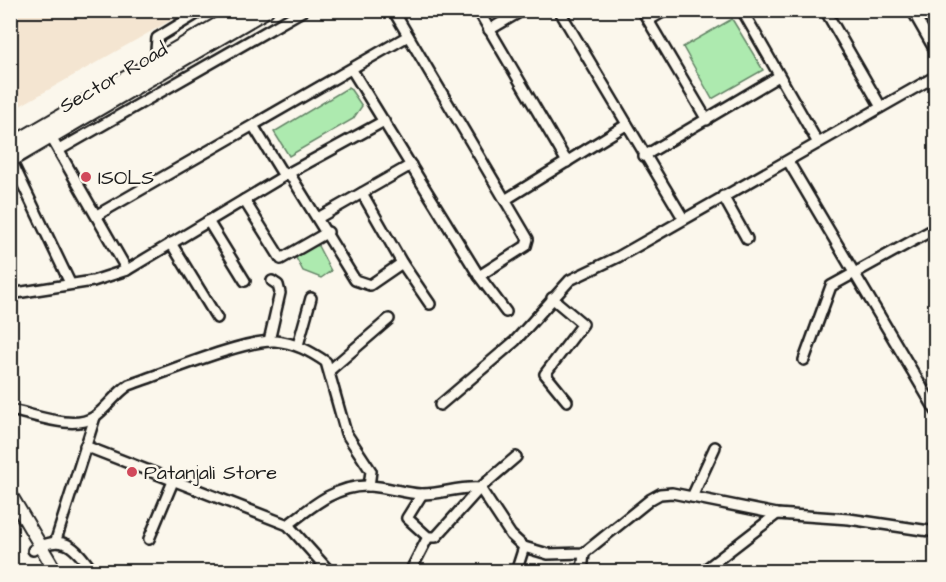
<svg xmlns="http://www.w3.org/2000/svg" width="946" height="582" viewBox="0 0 946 582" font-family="'Architects Daughter',sans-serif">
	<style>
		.built { fill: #f4e5d1 }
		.green { fill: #adeaaf; stroke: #648366; stroke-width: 1.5 }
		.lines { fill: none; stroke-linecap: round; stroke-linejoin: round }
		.minor-casing { stroke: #1c1c1c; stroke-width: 14 }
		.tertiary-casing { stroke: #1c1c1c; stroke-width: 16 }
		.secondary-casing { stroke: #1c1c1c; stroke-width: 18 }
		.minor { stroke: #fbf7ec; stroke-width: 9 }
		.tertiary { stroke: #fbf7ec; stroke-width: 12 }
		.secondary { stroke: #fbf7ec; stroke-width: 14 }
		.poi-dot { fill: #d1495b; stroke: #fbf7ec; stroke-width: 2 }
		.labels { text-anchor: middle; stroke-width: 5; stroke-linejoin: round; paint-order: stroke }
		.street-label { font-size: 20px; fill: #1c1c1c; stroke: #fbf7ec }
		.poi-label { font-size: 20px; fill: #1c1c1c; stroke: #fbf7ec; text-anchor: start }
	</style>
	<rect width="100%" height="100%" fill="#fbf7ec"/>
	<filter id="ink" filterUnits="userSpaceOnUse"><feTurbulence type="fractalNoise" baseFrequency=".0167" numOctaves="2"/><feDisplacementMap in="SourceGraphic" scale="12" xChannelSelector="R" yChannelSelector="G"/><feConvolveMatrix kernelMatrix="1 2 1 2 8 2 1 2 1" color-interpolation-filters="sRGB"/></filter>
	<g filter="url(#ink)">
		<polygon class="built" points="11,10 187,10 187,11 11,111"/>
		<g class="green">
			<polygon points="732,19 763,70 712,99 683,47"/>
			<polygon points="349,87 362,106 353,119 289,156 274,132"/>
			<polygon points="317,244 331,271 321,278 303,271 294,254"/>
		</g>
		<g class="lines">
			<defs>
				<g id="minor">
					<polyline points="393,10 528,239 526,246 479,276"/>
					<polyline points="478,10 567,162"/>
					<polyline points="559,10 683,218"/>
					<polyline points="642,10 707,120"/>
					<polyline points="742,10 818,143"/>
					<polyline points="825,10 881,107"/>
					<polyline points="912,10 936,52"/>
					<polyline points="649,20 666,10"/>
					<polyline points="489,30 523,10"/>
					<polyline points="155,62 157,38 203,10"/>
					<polyline points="352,70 479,276 506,312"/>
					<polyline points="254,127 284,176"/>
					<polyline points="48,132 127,270"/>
					<polyline points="59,150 304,10"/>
					<polyline points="644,156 779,76"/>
					<polyline points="11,160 70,283"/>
					<polyline points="788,161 936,411"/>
					<polyline points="289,173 355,280 370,285 402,263"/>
					<polyline points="362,193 402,263 430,304"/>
					<polyline points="723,196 747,239"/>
					<polyline points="244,200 281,259 328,232"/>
					<polyline points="505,200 626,125"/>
					<polyline points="97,215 408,36"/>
					<polyline points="318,218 411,165"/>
					<polyline points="208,221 245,281"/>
					<polyline points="171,243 217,318"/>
					<polyline points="10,294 93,281 127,270 289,173 384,121"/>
					<polyline points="552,298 583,324 545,374 567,401"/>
					<polyline points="269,341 280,293 278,285 272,281"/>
					<polyline points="298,345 311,298"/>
					<polyline points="804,360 831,286 936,228"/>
					<polyline points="330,370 389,319"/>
					<polyline points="440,405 515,341 570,280 618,257 936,76"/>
					<path d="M 10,410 C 33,414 73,431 94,417 C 107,408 115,394 129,385 C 162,374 245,339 275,341 C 295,343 310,351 326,362 L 346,433 L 371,471 L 369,486"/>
					<polyline points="85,446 288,525 330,572"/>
					<polyline points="422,494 407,518 428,537 436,537 480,488 516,457"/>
					<polyline points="692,497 715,447"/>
					<path d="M 288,525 C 312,506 338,484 370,486 C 387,487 404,493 420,494 C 440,495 459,486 480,488 L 511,535 L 524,547 L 548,554 L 584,553 L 651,499 L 660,494 L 672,493 L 777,514 L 849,519 L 936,532"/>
					<polyline points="149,539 174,479"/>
					<polyline points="56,540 95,417"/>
					<path d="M 33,550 C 63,533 74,545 93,572"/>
					<polyline points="410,572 428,537"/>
					<polyline points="516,572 524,547"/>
					<polyline points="582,572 584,553"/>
					<polyline points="702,572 777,514"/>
				</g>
				<polyline id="tertiary" points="10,494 56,572"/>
				<g id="secondary">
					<polyline points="10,146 244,10"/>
					<polyline points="10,160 266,10"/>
				</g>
			</defs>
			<use href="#minor" class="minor-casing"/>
			<use href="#tertiary" class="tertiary-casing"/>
			<use href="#secondary" class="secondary-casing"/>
			<use href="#minor" class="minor"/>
			<use href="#tertiary" class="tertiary"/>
			<use href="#secondary" class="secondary"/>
		</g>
	</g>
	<g class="poi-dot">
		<circle cx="86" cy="177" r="6"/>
		<circle cx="132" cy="472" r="6"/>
	</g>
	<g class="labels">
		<g class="street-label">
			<text transform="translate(113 77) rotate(-30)" y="7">Sector Road</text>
		</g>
		<g class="poi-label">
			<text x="98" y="184">ISOLS</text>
			<text x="144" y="479">Patanjali Store</text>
		</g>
	</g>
	<rect width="946" height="582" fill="none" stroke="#fbf7ec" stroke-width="36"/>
	<rect x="18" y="18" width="910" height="546" fill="none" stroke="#1c1c1c" stroke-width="2" filter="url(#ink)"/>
</svg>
